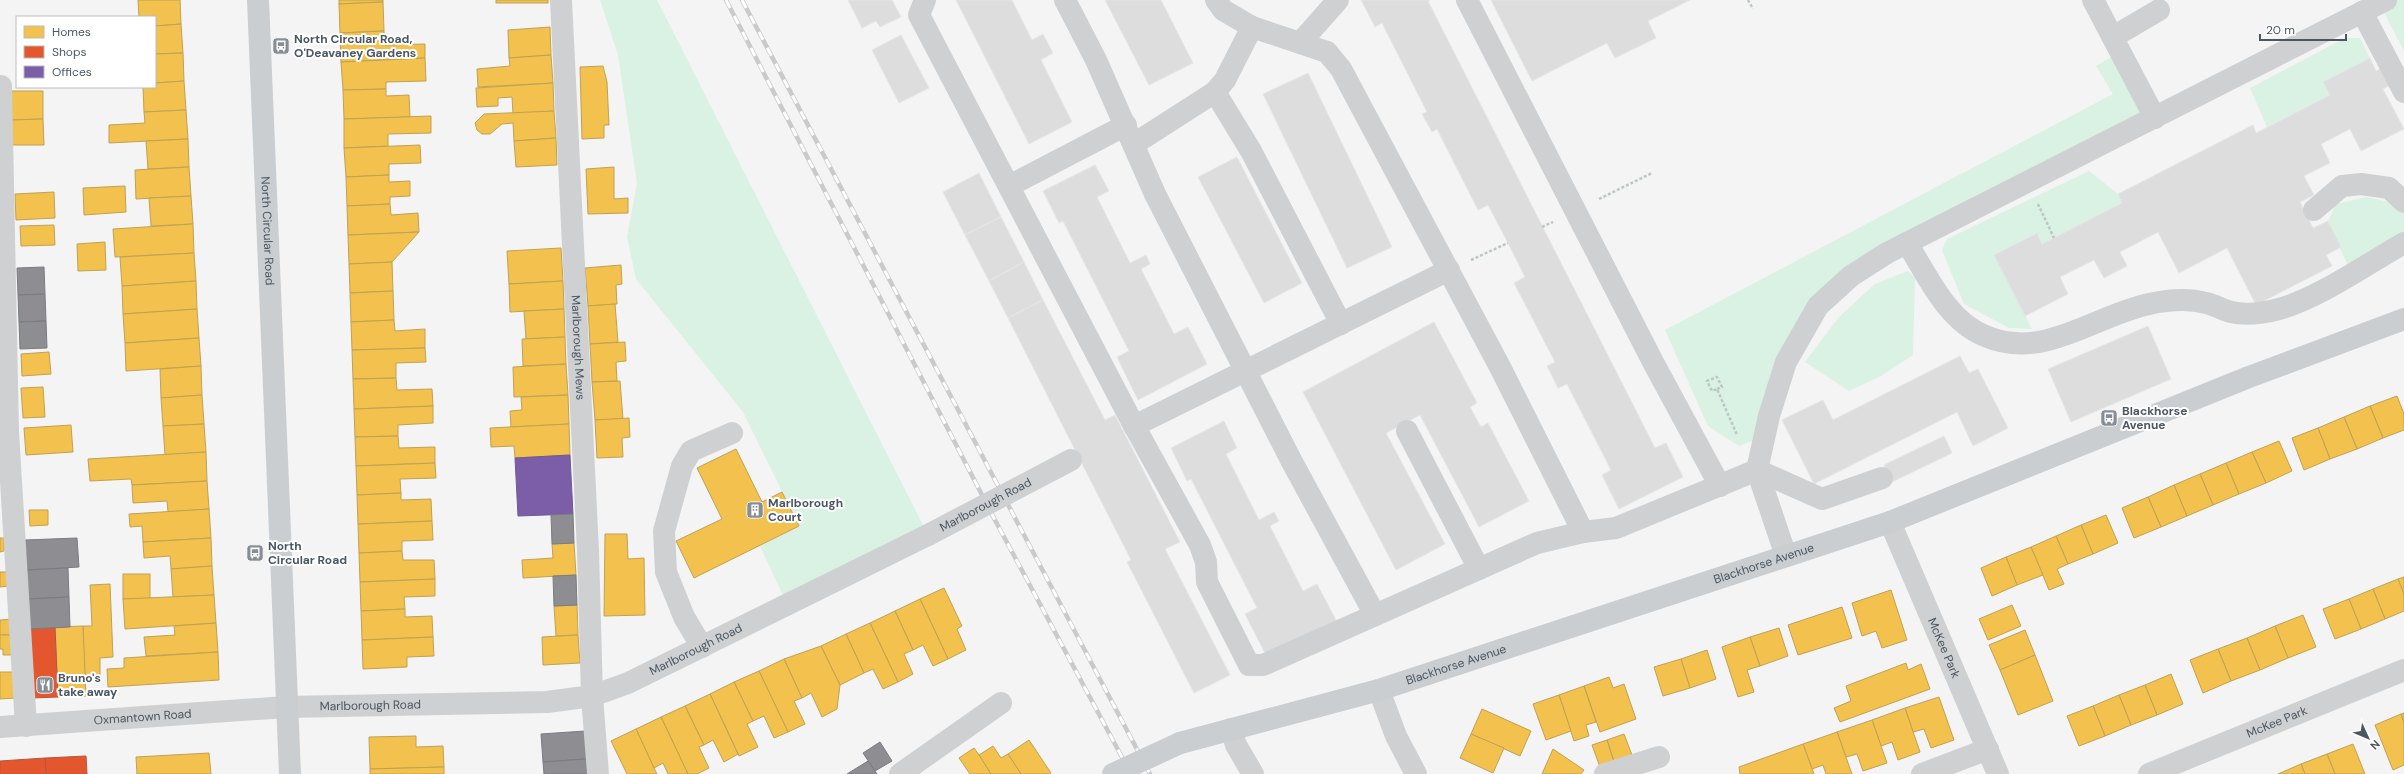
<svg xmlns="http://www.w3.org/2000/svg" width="2404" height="774" viewBox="0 0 2404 774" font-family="'DM Sans',sans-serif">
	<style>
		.green { fill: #d9f2e3 }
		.homes { fill: #f2c14e; stroke: #c0a154 }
		.shops { fill: #e4572e; stroke: #b6573d }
		.offices { fill: #7b5ea7; stroke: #6c5c92 }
		.industry { fill: #8d8d92; stroke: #797c83 }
		.building { fill: #ddddde; stroke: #e5e6e7 }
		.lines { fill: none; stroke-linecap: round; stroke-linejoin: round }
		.path { stroke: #bcc7c4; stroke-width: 2.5; stroke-dasharray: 3 2; stroke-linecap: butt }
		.minor { stroke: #ced0d2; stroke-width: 22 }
		.major { stroke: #caced1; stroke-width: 22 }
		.rail-casing { stroke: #c9cacc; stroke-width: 4.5 }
		.rail { stroke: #fff; stroke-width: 3; stroke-dasharray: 9; stroke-linecap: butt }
		.minor-bridge { stroke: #ced0d2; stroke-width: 22 }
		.major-bridge { stroke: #caced1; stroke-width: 22 }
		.labels { text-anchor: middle; stroke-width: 4; stroke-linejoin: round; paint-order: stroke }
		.poi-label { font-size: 12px; font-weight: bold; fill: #4a5661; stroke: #fff; text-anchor: start }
		.street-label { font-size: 12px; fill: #4a5661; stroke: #fff }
	</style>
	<rect width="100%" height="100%" fill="#f4f4f4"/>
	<g class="green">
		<polygon points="600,0 657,0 928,535 787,604 760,546 799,526 743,412 636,279 627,237 637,183 618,55"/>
		<polygon points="2386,0 2404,0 2404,51 2379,3"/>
		<polygon points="2345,38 2360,38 2370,58 2323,82 2330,95 2267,127 2250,88"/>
		<polygon points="2116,54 2146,113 1845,273 1757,439 1739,446 1708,426 1665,330 2113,94 2096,66"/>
		<polygon points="2089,171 2118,194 2122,203 2042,244 2036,233 1994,255 2032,329 2009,328 1964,304 1942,250 1947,239"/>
		<polygon points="2366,197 2394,203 2404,212 2404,234 2349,268 2328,221 2336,204"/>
		<polygon points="1908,271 1915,278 1913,355 1881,376 1849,391 1805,362 1839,317 1875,284"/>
	</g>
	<g class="homes">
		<polygon points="138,0 180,0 181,24 155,26 155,17 139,17"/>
		<polygon points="339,0 383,0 383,2 339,4"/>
		<rect x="496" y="0" width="52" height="3"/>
		<polygon points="383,2 384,31 340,33 339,4"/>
		<polygon points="181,24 183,53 155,54 155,26"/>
		<polygon points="550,27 551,55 509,58 508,30"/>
		<polygon points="384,31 385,45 425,44 425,58 341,62 340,33"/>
		<polygon points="183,53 184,81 155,83 155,54"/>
		<polygon points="551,55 553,83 478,87 477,69 510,66 509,58"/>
		<polygon points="425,58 426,81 386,82 386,89 343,90 341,62"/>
		<polygon points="603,66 607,82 609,125 604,125 604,138 582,139 580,67"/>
		<polygon points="184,81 186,110 144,112 143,87 155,87 155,83"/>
		<polygon points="553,83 554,111 513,114 512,97 498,98 498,106 477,107 476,88"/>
		<polygon points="386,89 386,96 409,95 410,117 344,119 343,90"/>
		<polygon points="11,91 43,91 43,119 11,120"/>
		<polygon points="186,110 188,139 109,143 109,125 145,123 144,112"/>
		<polygon points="554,111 556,138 514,141 513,123 502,124 490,134 482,134 477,130 475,123 484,114"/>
		<polygon points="431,116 431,133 388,134 388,146 344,148 344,119"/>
		<polygon points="43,119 44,145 12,145 11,120"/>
		<polygon points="556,138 557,165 516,167 514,141"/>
		<polygon points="188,139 189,167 148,169 146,141"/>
		<polygon points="420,145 421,163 389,164 389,175 346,177 344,148"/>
		<polygon points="189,167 191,196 136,199 135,170"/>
		<polygon points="614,167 614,199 628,198 628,213 588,214 586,169"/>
		<polygon points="389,175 389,182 410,181 410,196 390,197 390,204 347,206 346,177"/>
		<polygon points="125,186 126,212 84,215 83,188"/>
		<polygon points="54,192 55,218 16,220 15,194"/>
		<polygon points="191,196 193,224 151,226 149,198"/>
		<polygon points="390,204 391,215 418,213 419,232 348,235 347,206"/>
		<polygon points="193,224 194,253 115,257 113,229"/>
		<polygon points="54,225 55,245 21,246 20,226"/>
		<polygon points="419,232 392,262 349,264 348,235"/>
		<polygon points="105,242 106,270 78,271 77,244"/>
		<polygon points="561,248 563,281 509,284 507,251"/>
		<polygon points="194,253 196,281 122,286 120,257"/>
		<polygon points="392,262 393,291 350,293 349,264"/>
		<polygon points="621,265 622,284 616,285 617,304 588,306 585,268"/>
		<polygon points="196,281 197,309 123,314 122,286"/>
		<polygon points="563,281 564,309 510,312 509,284"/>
		<polygon points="393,291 394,320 351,322 350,293"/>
		<polygon points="615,304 618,342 590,344 588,306"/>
		<polygon points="197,309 199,338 125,343 123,314"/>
		<polygon points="564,309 565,337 526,339 524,311"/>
		<polygon points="394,320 395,331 425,329 425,348 352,350 351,322"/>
		<polygon points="565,337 566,364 523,366 522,339"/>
		<polygon points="199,338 201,366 126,371 125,343"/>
		<polygon points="625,342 626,361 616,362 617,381 592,382 590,344"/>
		<polygon points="425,348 426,362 396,363 396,378 353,379 352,350"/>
		<polygon points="49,352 51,374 22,376 21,354"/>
		<polygon points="566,364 568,395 514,397 513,367"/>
		<polygon points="201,366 202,395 161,398 160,369"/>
		<polygon points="396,378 397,390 432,389 433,406 354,409 353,379"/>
		<polygon points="620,381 623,419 595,420 592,382"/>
		<polygon points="43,387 45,417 23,418 21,388"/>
		<polygon points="202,395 204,424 163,426 161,398"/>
		<polygon points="568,395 569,424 511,427 510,411 522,410 521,397"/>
		<polygon points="2397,396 2404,414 2404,430 2383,438 2370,406"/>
		<polygon points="433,406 433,423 398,425 398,436 355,437 354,409"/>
		<polygon points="2370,406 2383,438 2357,449 2344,417"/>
		<polygon points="2344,417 2357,449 2330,459 2318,428"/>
		<polygon points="629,418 630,437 622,438 623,457 597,458 595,420"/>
		<polygon points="204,424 206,452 165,455 163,426"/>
		<polygon points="569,424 570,455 515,458 514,446 491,447 490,428"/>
		<polygon points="71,425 73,452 26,455 24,428"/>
		<polygon points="2318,428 2330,459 2304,470 2292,438"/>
		<polygon points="398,436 399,448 435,447 435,463 356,466 355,437"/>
		<polygon points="2279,441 2292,471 2266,483 2252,452"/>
		<polygon points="736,449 762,502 782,492 799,526 694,578 676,541 722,519 697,468"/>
		<polygon points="206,452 207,481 132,485 131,479 90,481 88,459"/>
		<polygon points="2252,452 2266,483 2239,494 2226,463"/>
		<polygon points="435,463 436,478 400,479 401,493 357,495 356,466"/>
		<polygon points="2226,463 2239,494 2213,505 2200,474"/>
		<polygon points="2200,474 2213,505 2187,516 2174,485"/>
		<polygon points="207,481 209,509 168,512 167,501 133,503 132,485"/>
		<polygon points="2174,485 2187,516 2161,527 2148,497"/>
		<polygon points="401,493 401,500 431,499 432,521 358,524 357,495"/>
		<polygon points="2148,497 2161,527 2134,538 2122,508"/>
		<polygon points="209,509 211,538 143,542 142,526 130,527 129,514"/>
		<polygon points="29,510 48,510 48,525 30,526"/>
		<polygon points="2106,515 2118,543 2093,554 2081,525"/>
		<polygon points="432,521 433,540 402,541 402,551 359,553 358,524"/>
		<polygon points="2081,525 2093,554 2068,564 2056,536"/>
		<polygon points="605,534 627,534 628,559 644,558 645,615 604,616"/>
		<polygon points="2056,536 2068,564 2057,569 2064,584 2049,590 2031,547"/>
		<polygon points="0,538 4,538 4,551 0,552"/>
		<polygon points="211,538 212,566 171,569 170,556 144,558 143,542"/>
		<polygon points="574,543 576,575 523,578 522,560 553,558 552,544"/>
		<polygon points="2031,547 2043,575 2017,585 2006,557"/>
		<polygon points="402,551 403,560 434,560 435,579 360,582 359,553"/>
		<polygon points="2006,557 2017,585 1992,596 1981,568"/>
		<polygon points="212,566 214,595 173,597 171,569"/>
		<polygon points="0,572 9,572 9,586 0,587"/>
		<rect x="123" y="574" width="27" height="25"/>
		<polygon points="2404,577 2404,594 2398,579"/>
		<polygon points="435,579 435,596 404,597 405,609 361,611 360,582"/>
		<polygon points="2398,579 2404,594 2404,611 2385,619 2373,589"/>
		<polygon points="110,584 113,657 100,658 100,675 84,675 83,626 92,626 90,585"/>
		<polygon points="944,588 962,626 957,629 966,650 948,659 920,599"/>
		<polygon points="2373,589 2385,619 2361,629 2349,599"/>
		<polygon points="1891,590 1907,640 1882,648 1876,631 1862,636 1852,603"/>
		<polygon points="214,595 216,623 125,629 123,599"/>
		<polygon points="920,599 948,659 933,666 923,645 913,650 895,611"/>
		<polygon points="2349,599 2361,629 2335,639 2323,609"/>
		<polygon points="577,605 578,635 556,636 554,606"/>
		<polygon points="2012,605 2021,626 1988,640 1979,619"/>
		<polygon points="1842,607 1852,638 1798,655 1788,625"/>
		<polygon points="405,609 405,617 432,616 433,637 362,640 361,611"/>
		<polygon points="895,611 913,650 904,654 913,674 898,682 870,623"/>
		<polygon points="2303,615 2316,647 2288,658 2275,626"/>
		<polygon points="12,619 12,635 0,635 0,620"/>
		<polygon points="216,623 218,652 146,656 144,637 175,635 174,626"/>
		<polygon points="870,623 898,682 883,689 873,669 864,673 846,634"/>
		<polygon points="83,626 86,696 58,697 55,627"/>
		<polygon points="2275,626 2288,658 2260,670 2247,638"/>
		<polygon points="1779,628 1788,656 1760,666 1750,637"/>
		<polygon points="2025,630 2035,655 2000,670 1989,645"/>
		<polygon points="846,634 864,673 840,685 821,646"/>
		<polygon points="0,635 12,635 13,655 3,655 3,649 0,649"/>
		<polygon points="578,635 580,663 543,665 542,637"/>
		<polygon points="433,637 434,656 407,657 407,667 363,669 362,640"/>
		<polygon points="1750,637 1760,666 1747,670 1754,692 1738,697 1722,647"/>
		<polygon points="2247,638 2260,670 2231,681 2218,649"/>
		<polygon points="821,646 840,685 837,709 822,717 811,693 802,698 784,659"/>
		<polygon points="2218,649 2231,681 2203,693 2190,660"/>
		<polygon points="1707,650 1716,679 1690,688 1681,659"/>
		<polygon points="218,652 219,680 108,687 107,669 124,668 124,658"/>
		<polygon points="2035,655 2053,701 2018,715 2000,670"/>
		<polygon points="784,659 802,698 794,701 805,724 788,732 759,671"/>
		<polygon points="1681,659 1690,688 1663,696 1654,667"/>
		<polygon points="1906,663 1908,670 1921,664 1930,689 1840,722 1834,708 1851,701 1846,686"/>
		<polygon points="759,671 788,732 774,738 764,716 753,721 734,682"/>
		<polygon points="0,672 14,672 15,698 0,699"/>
		<polygon points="2171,674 2183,704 2157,715 2145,685"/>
		<polygon points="1609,677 1613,688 1624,684 1636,719 1600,732 1584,686"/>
		<polygon points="734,682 753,721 747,724 758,747 739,756 710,694"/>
		<polygon points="2145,685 2157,715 2131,725 2119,695"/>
		<polygon points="1584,686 1596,722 1586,725 1589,736 1574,741 1559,695"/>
		<polygon points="710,694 738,754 724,762 713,740 704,745 685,706"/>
		<polygon points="1559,695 1571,731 1546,740 1533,704"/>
		<polygon points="2119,695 2131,725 2105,736 2093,706"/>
		<polygon points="1939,697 1954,740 1931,748 1924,729 1913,732 1905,708"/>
		<polygon points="685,706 704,745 699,747 709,768 697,774 688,774 661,717"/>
		<polygon points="2093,706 2105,736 2079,746 2067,716"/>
		<polygon points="1905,708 1920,752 1898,760 1892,742 1881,746 1872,720"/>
		<polygon points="1482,709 1531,731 1520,756 1471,734"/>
		<polygon points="2404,713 2404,723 2401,714"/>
		<polygon points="2401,714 2404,723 2404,765 2393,770 2375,725"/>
		<polygon points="661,717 688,774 668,774 663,763 654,768 636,729"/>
		<polygon points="1872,720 1887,763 1863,771 1857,754 1846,757 1837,732"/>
		<polygon points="636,729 654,768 657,774 627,774 611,741"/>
		<polygon points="1837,732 1852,774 1826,774 1823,765 1812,769 1803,744"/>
		<polygon points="1471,734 1504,748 1493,773 1460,758"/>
		<polygon points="1624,734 1632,755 1614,762 1607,740"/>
		<polygon points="416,736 416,747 443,746 444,767 370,769 369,737"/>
		<polygon points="1029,740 1051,773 1049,774 1021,774 1008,754"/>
		<polygon points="1607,740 1614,762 1600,767 1592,745"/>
		<polygon points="1803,744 1814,774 1740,774 1739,767"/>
		<polygon points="2353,744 2365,774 2335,774 2327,754"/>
		<polygon points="993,746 1001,758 1008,754 1021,774 991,774 979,755"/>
		<polygon points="974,748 979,755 991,774 970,774 959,758"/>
		<polygon points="1553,749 1584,770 1581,774 1542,774"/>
		<polygon points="209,753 211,774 137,774 136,757"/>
		<polygon points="2327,754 2335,774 2305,774 2301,764"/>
		<polygon points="2301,764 2305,774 2278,774"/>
		<polygon points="444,767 444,774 370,774 370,769"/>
	</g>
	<g class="shops">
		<polygon points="55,627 58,697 32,698 29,629"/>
		<polygon points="86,756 87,774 46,774 45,758"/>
		<polygon points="45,758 46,774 0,774 0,761"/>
	</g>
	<polygon class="offices" points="570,455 573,514 518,516 515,458"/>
	<g class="industry">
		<polygon points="44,267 45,294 18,295 17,268"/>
		<polygon points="45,294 46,321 19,322 18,295"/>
		<polygon points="46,321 47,348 20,349 19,322"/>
		<polygon points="573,514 574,543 552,544 551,515"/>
		<polygon points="77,538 79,567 27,570 25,540"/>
		<polygon points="68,568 69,597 28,599 27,570"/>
		<polygon points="576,575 577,605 554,606 553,576"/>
		<polygon points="69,597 70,627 29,629 28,599"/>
		<polygon points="585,731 586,759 543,762 541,734"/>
		<polygon points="880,742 892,761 875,771 863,753"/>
		<polygon points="586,759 587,774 544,774 543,762"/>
		<polygon points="868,761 877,774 847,774"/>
	</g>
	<g class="building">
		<polygon points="848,0 892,0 901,17 880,27 876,21 862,28"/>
		<polygon points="956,0 1012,0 1032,40 1043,34 1053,53 1041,60 1072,122 1029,144"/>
		<polygon points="1105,0 1161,0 1193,63 1149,85"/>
		<polygon points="1361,0 1430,0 1428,1 1655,448 1666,443 1683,477 1619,509 1602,475 1611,470 1567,384 1558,388 1547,366 1555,362 1514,283 1525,277 1508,243 1488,205 1478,210 1437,129 1432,132 1422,114 1427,112 1382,23 1375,27"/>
		<polygon points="1491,0 1690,0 1648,21 1656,38 1615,58 1607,43 1532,81"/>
		<polygon points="901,35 929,88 899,103 872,50"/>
		<polygon points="2370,58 2376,71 2385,66 2394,83 2383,89 2404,129 2361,151 2350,129 2321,144 2330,163 2304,176 2314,195 2300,202 2313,228 2328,221 2341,247 2326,255 2332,266 2256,305 2227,248 2179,273 2158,232 2120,252 2127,266 2104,278 2094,260 2060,277 2068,294 2025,316 1994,255 2037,233 2042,244 2122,203 2118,194 2253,125 2256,133 2330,95 2323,82"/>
		<polygon points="1308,73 1392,247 1347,268 1263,94"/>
		<polygon points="1237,157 1302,283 1264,303 1198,177"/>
		<polygon points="1095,165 1109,191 1097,197 1130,263 1146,255 1150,264 1141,269 1174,334 1188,327 1207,364 1138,400 1117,357 1129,351 1063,221 1059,223 1043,191"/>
		<polygon points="979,173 1001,217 965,235 943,192"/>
		<polygon points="1001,217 1024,262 989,281 965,235"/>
		<polygon points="1024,262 1043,300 1008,318 989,281"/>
		<polygon points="1043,300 1105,420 1115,415 1180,542 1165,549 1230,675 1194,693 1127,562 1131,560 1008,318"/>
		<polygon points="1434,322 1477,403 1470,407 1481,427 1488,423 1529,501 1479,527 1420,415 1386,433 1445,544 1396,570 1303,392"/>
		<polygon points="2148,326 2171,379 2071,422 2048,369"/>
		<polygon points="1960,356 1969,373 1978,369 2008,428 1973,446 1957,412 1814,484 1782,420 1823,400 1833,420"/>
		<polygon points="1224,421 1237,448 1226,454 1259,520 1274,512 1279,521 1270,526 1303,591 1317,584 1337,622 1267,657 1245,614 1257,608 1191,479 1187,481 1171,448"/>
		<polygon points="1944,436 1952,453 1892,482 1884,465"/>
	</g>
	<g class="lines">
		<g class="path">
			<polyline points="1748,0 1753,9"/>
			<polyline points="1599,199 1652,173"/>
			<polyline points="2038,204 2054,238"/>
			<polyline points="1542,227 1553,222"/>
			<polyline points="1471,260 1508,243"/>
			<polyline points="1717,389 1722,387 1717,377 1707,381 1712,391 1717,389 1737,435"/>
		</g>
		<g class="minor">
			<path id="s1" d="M 561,0 L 588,551 L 592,696 L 598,774"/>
			<polyline points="925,0 919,15 1131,420 1200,545 1206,562 1207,582 1249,665 1263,665 1537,543 1583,532 1616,528 1757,470 1822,499 1882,478"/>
			<polyline points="1065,0 1096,60 1155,194 1291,460 1375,615"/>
			<polyline points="1216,0 1223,10 1252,27 1327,52 1341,69 1500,367 1583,532"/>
			<polyline points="1467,0 1653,362 1720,486"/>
			<polyline points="2093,0 2155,118"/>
			<polyline points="2362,12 2404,92"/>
			<polyline points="2113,37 2159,10"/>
			<polyline points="1300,43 1338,0"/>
			<polyline points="1,86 8,432 26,726"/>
			<polyline points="1215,92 1251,151 1341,324"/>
			<polyline points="1134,144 1215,92 1225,80 1252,27"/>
			<polyline points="1009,186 1126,125"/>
			<polyline points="2314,210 2342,186 2361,184 2389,188 2404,202"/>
			<path d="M 1907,243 C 1927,275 1947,321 1985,336 C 2044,361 2093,316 2149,304 C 2167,300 2188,298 2206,303 C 2215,305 2223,310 2231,312 C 2247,316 2264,313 2279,309 C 2319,298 2367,264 2404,243"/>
			<polyline points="1134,426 1449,270"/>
			<polyline points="1407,431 1479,569"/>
			<path id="s2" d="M 1890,522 L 1998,774"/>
			<polyline points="1786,556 1757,470 1769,416 1786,362 1818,306 1851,276 1887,253 2386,0"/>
			<polyline points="702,647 684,617 666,572 664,531 682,466 691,451 732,433"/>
			<polyline points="1379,690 1396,736 1416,774"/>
			<path id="s3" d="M 0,727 L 286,707 L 547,702 L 592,696 L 628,683 L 928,535"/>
			<polyline points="1231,729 1236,745 1253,774"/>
			<polyline points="900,774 1001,703"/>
			<polyline points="1605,774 1659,757"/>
			<polyline points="1922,774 1988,749"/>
			<path id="s4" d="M 2149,774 L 2404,670"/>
		</g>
		<g class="major">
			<path id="s5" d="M 258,0 L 290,774"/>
			<path id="s6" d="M 1180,743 L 1379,690 L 1890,522 L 2249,377 L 2404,319"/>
		</g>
		<defs>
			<g id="rail">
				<polyline points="726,0 996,522 1131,774"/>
				<polyline points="742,0 1150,774"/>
			</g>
		</defs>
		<use href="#rail" class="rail-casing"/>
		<use href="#rail" class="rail"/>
		<path class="minor-bridge" id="s7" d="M 928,535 L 1071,460"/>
		<polyline class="major-bridge" points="1113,774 1180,743"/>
	</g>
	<defs>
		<symbol id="bus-square" viewBox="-11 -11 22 22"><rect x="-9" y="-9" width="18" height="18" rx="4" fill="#868d94" stroke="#fff"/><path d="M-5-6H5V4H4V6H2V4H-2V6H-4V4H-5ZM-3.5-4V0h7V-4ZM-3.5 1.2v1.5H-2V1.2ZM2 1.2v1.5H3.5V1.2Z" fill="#fff"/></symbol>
		<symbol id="building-square" viewBox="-11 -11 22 22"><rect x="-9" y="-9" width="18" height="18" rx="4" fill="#868d94" stroke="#fff"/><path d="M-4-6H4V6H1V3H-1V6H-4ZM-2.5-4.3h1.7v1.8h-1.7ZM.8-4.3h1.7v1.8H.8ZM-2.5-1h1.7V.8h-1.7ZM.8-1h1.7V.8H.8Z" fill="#fff"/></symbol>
		<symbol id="restaurant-square" viewBox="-11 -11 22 22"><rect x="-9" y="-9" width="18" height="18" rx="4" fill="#868d94" stroke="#fff"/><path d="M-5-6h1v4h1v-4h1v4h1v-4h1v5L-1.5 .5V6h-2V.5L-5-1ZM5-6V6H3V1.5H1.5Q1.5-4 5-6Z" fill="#fff"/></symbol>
	</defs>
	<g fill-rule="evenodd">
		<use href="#bus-square" x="271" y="36" width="20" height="20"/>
		<use href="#bus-square" x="2099" y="408" width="20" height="20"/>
		<use href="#building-square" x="745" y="500" width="20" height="20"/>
		<use href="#bus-square" x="245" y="543" width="20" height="20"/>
		<use href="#restaurant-square" x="35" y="675" width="20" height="20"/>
	</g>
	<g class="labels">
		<g class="poi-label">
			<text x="294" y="43">North Circular Road,<tspan x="294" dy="14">O'Deavaney Gardens</tspan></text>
			<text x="2122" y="415">Blackhorse<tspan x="2122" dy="14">Avenue</tspan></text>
			<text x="768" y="507">Marlborough<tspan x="768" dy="14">Court</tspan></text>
			<text x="268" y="550">North<tspan x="268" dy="14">Circular Road</tspan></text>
			<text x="58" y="682">Bruno's<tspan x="58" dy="14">take away</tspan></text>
		</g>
		<g class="street-label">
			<text dy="4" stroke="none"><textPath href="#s5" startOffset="231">North Circular Road</textPath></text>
			<text dy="4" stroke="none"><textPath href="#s1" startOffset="348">Marlborough Mews</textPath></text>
			<text dy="4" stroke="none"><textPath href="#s7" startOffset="65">Marlborough Road</textPath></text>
			<text dy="4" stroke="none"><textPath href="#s6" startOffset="611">Blackhorse Avenue</textPath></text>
			<text dy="4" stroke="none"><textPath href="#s2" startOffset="137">McKee Park</textPath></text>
			<text dy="4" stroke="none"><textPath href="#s3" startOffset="707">Marlborough Road</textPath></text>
			<text dy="4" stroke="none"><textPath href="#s6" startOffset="287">Blackhorse Avenue</textPath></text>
			<text dy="4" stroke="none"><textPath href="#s3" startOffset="371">Marlborough Road</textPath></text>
			<text dy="4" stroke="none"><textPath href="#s3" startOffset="143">Oxmantown Road</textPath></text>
			<text dy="4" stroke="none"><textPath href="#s4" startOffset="138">McKee Park</textPath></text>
		</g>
	</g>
	<rect x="16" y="16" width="140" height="72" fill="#ffffff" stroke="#b7bbc0"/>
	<rect x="24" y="26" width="20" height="12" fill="#f2c14e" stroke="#b7bbc0"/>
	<text x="52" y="36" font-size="12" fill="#4a5661">Homes</text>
	<rect x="24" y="46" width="20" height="12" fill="#e4572e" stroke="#b7bbc0"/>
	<text x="52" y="56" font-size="12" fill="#4a5661">Shops</text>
	<rect x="24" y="66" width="20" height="12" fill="#7b5ea7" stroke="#b7bbc0"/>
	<text x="52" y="76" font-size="12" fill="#4a5661">Offices</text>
	<g transform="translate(2368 738) rotate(134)" stroke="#ffffff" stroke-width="3" paint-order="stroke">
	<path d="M0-3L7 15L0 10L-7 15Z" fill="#4a5661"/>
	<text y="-6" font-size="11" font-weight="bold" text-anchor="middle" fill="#4a5661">N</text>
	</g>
	<path d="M2260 34v6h86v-6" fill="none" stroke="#4a5661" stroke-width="2"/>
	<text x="2266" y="34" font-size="12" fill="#4a5661" stroke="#ffffff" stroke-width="3" paint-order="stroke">20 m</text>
</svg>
